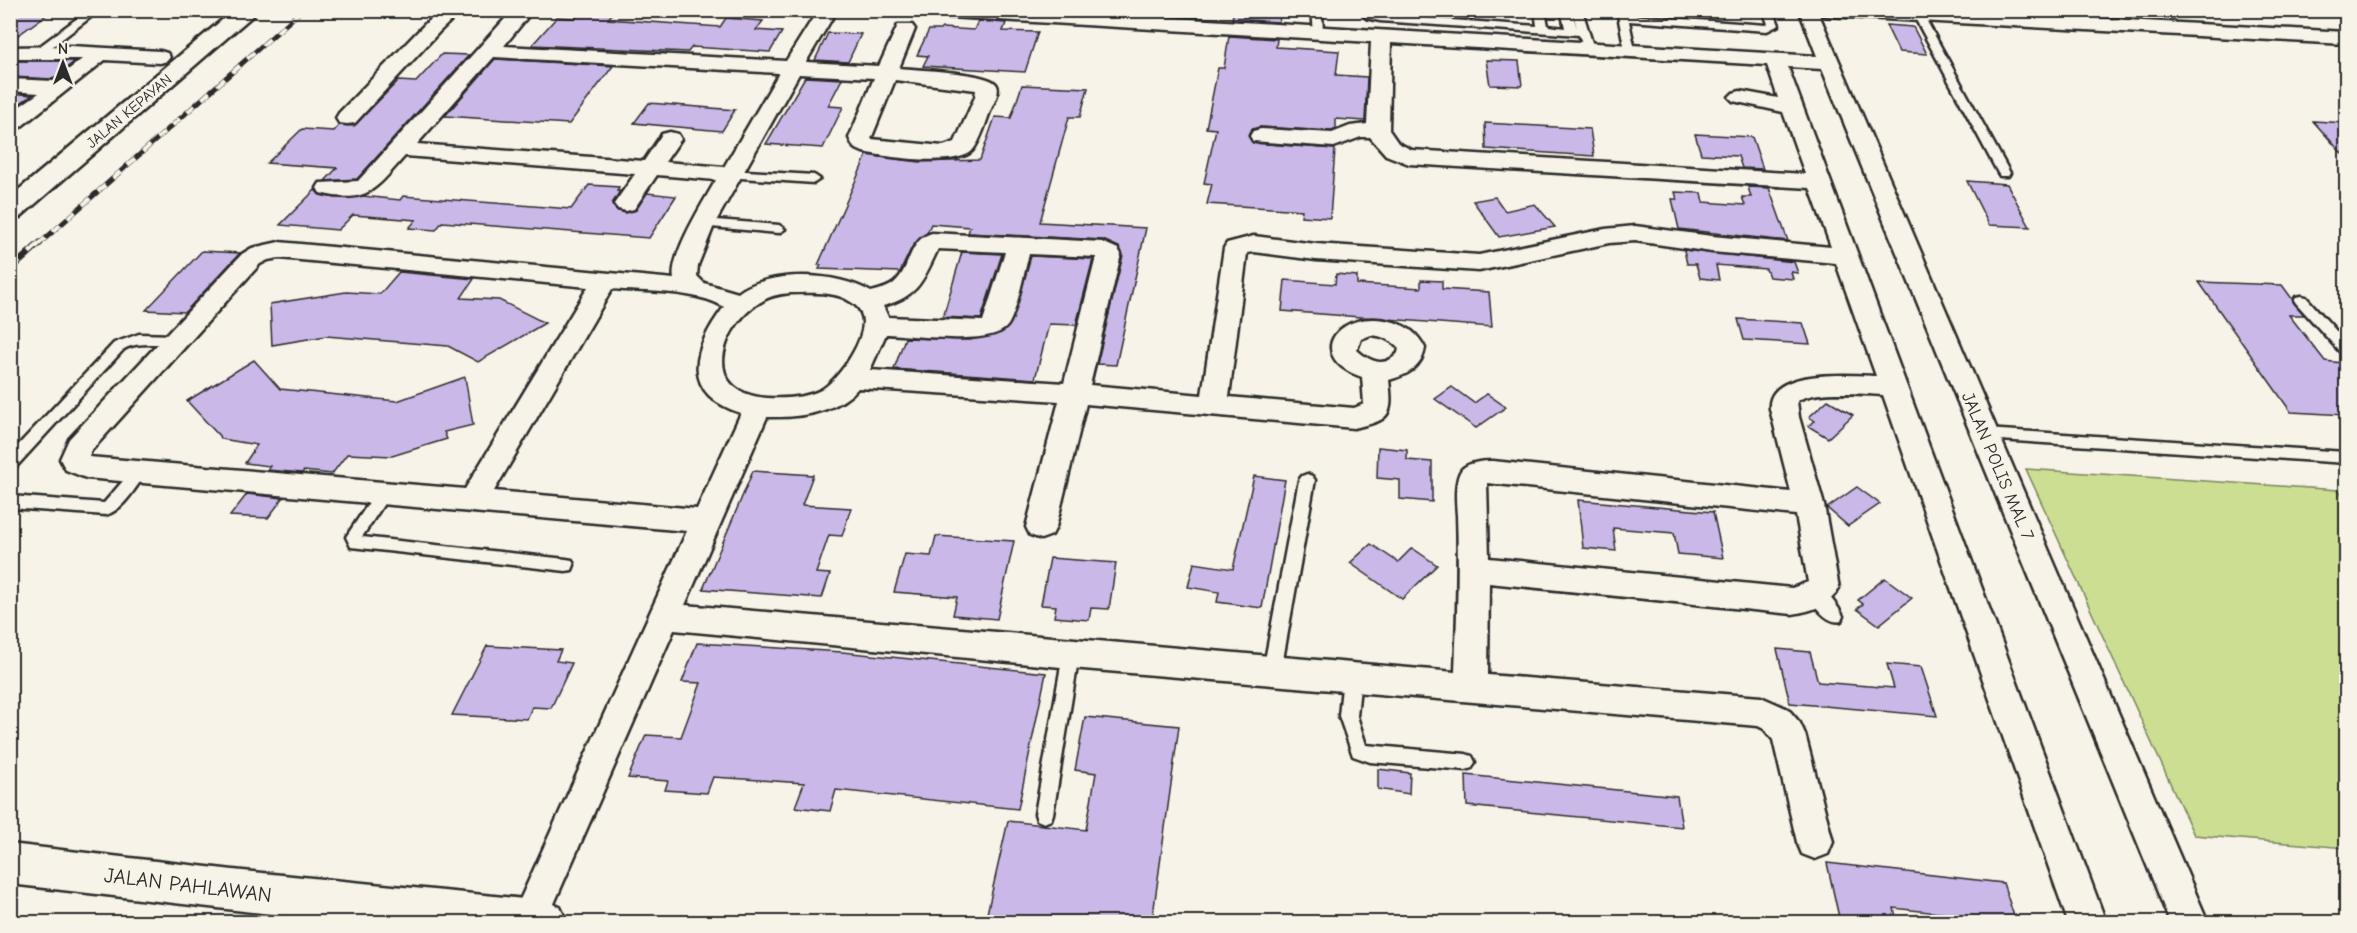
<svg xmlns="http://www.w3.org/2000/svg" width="2357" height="933" viewBox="0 0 2357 933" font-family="'Comic Neue',sans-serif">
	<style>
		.green { fill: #cbde92; stroke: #7b845e; stroke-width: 1.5 }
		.building { fill: #cab8e9; stroke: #2b2b2b; stroke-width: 1.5 }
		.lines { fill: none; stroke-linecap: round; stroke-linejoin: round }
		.service-casing { stroke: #2b2b2b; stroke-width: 5 }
		.minor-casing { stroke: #2b2b2b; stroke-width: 5 }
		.tertiary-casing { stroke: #2b2b2b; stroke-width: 5 }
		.trunk-casing { stroke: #2b2b2b; stroke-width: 5 }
		.service { fill: #f7f3e8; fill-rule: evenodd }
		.minor { fill: #f7f3e8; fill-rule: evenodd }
		.tertiary { fill: #f7f3e8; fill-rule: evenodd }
		.trunk { fill: #f7f3e8; fill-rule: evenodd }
		.rail-far1-casing { stroke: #2b2b2b; stroke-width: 5 }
		.rail-casing { stroke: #2b2b2b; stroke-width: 7 }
		.rail-far1 { stroke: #f7f3e8; stroke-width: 4; stroke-dasharray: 10; stroke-linecap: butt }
		.rail { stroke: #f7f3e8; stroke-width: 4.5; stroke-dasharray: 13; stroke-linecap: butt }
		.labels { text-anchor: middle; stroke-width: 6; stroke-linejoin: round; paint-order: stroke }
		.far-street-label { font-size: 15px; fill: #2b2b2b; stroke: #f7f3e8 }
		.street-label { font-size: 18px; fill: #2b2b2b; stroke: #f7f3e8 }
		.near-street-label { font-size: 21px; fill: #2b2b2b; stroke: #f7f3e8 }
	</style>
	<rect width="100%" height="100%" fill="#f7f3e8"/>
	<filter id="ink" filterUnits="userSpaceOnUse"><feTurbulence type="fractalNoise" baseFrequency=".0167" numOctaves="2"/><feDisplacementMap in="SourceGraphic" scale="12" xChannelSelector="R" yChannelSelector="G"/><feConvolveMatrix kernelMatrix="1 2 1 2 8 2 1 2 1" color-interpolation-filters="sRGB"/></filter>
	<g filter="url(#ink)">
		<g class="green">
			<polygon points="230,11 236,11 11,199 11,194"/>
			<polygon points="2026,469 2339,490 2346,501 2346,848 2194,835"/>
		</g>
		<g class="building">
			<polygon points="10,10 53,10 10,41"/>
			<polygon points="1234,10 1281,10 1279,22 1232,19"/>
			<polygon points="582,11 613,13 608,19 720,27 726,18 763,21 756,30 782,32 770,52 692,47 688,52 532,45 557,17 576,18"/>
			<polygon points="978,21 1006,23 1003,31 1038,32 1025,72 923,66 928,56 917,55 929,30 940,30 942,28 974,30"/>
			<polygon points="1886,25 1913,27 1927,54 1899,52"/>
			<polygon points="828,33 861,34 848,62 815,60"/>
			<polygon points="1229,36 1277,39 1276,47 1339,51 1336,75 1367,77 1365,121 1336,119 1336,129 1332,131 1260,127 1252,129 1248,135 1253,143 1335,149 1330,218 1301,216 1302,210 1207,204 1212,184 1204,183 1216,129 1206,128 1218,68 1224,68"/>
			<polygon points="442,54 469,55 357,179 325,181 337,168 267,163 302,129 334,131 339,125 354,126 398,81 416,82"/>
			<polygon points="495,59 613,66 569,124 445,116"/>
			<polygon points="1486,60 1519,61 1522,86 1490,85"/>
			<polygon points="17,61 75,61 53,79 10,77 10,66"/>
			<polygon points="805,77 842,79 828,106 843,107 823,148 766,144"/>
			<polygon points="1022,85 1088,88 1080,117 1069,117 1040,222 1146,228 1116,365 1097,364 1123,255 1119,247 1103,240 968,233 970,227 931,224 927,233 912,247 900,272 819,269 821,265 818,265 867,155 920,162 980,160 995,117 1011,118"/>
			<polygon points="10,93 32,95 10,110"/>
			<polygon points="649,103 735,110 722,131 634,123"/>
			<polygon points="2313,121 2346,123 2346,158"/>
			<polygon points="1485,123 1590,129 1594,156 1486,149"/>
			<polygon points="1695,134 1752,137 1763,169 1742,168 1738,156 1701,154"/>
			<polygon points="1967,181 2007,184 2030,227 1989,225"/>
			<polygon points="589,185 619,187 617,191 620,191 612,204 616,210 625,213 636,210 647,193 676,196 649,238 442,222 436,230 409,228 416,220 353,215 338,230 280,225 315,190 320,195 336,198 363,196 400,200 403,196 571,209"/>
			<polygon points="1748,187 1769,188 1788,241 1679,229 1672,199 1677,199 1675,192 1701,193 1703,202 1745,205 1742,197 1751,197"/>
			<polygon points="1495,197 1505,211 1535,204 1555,227 1499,237 1473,201"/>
			<polygon points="1684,250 1794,262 1798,273 1791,272 1793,279 1769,277 1766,269 1716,265 1719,280 1700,278 1696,264 1687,264"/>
			<polygon points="202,251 240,253 185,312 146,310"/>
			<polygon points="962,252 1002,254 981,319 943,317"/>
			<polygon points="1031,256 1093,259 1076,325 1049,324 1035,379 894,369 905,338 970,340 1001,333 1013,319"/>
			<polygon points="399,272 474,279 461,298 499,300 545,323 478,362 448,346 326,336 272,345 270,304 346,292 380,294"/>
			<polygon points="1336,274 1357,276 1357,284 1421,288 1421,280 1442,281 1442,289 1489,292 1492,327 1282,311 1285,280 1335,284"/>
			<polygon points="2199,282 2282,285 2304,315 2289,315 2325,361 2342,363 2346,369 2346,415 2291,412"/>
			<polygon points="1738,319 1803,323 1810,344 1744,340"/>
			<polygon points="254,360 280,389 397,401 465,377 473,425 444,432 447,439 392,456 347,454 332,474 304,471 302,473 267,470 270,466 245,463 257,445 222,439 187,401"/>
			<polygon points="1452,387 1474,403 1487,394 1506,407 1476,428 1435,399"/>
			<polygon points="1828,400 1853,415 1828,438 1808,426 1815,421 1809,417"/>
			<polygon points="1378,447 1407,450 1407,460 1432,462 1432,502 1400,499 1400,480 1377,478"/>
			<polygon points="753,471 813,475 802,505 851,508 842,536 829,535 816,573 830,574 822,598 703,589"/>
			<polygon points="1254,476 1285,480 1262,608 1217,602 1219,592 1188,587 1194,563 1233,569"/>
			<polygon points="1857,487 1880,504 1848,526 1827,508"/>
			<polygon points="247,494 283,498 268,518 230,516"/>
			<polygon points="1578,500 1713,512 1723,558 1678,554 1674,533 1613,528 1616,551 1583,548"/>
			<polygon points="936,536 1014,541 997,619 953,615 957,597 894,592 905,554 931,556"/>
			<polygon points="1371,544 1398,562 1412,548 1437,565 1402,599 1350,563"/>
			<polygon points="1050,558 1116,563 1109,609 1091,608 1089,620 1054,617 1056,606 1041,605"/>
			<polygon points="1885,578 1912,598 1879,625 1857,609 1863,604 1858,600"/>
			<polygon points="697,643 842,652 1046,673 1018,809 836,790 830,811 795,807 804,783 713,777 707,793 665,790 668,781 628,778 646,735 681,737 701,683 682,682"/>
			<polygon points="487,646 561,650 556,661 572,663 551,708 532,707 527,719 452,715"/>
			<polygon points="1777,649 1810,652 1818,682 1894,688 1887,664 1921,667 1937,716 1790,703"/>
			<polygon points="1085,717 1179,726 1152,922 1021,922 986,918 1008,821 1086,830 1096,773 1075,770"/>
			<polygon points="1378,769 1410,773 1409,794 1378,789"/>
			<polygon points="1466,775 1677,796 1682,827 1467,806"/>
			<polygon points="1827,863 2003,883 2016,922 1967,922 1965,916 1894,908 1897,922 1840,922"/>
		</g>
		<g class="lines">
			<defs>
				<g id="service">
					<polygon points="1312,10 1322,10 1323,35 1314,33"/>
					<polygon points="1361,10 1371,10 1374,14 1380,15 1537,26 1535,10 1545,10 1548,26 1565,28 1561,10 1571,10 1577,28 1572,10 1582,10 1594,49 1593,51 1585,51 1579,35 1380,21 1366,18"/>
					<polygon points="1617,10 1627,10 1628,15 1766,25 1768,24 1763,10 1773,10 1779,25 1767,31 1629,21 1635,51 1630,54 1625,51"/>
					<polygon points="87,11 96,13 44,53 36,53 36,49"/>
					<polygon points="1919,13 1924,16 2010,173 2008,176 2000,176 1998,173 1914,16"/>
					<polygon points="730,170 814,175 820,179 814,183 726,177 726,171"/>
					<polygon points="703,219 779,225 785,229 779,233 699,226 697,223"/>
					<polygon points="2301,296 2306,297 2346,342 2346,355 2341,353 2296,303 2294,300 2296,297"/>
					<path d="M 139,334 L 174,335 L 181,340 C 173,349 141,339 124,349 L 15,468 L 10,469 L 10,454 L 114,343 Z"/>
					<polygon points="1985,429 2346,452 2346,463 1985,439 1978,434"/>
					<path d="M 140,465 L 145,467 L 148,471 L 145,475 C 134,489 124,509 106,515 L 10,508 L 10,496 L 104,503 L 135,467 Z"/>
					<polygon points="1307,474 1312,476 1315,480 1281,671 1278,676 1272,678 1266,676 1263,671 1299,480 1302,476"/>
					<polygon points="383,487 388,489 391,493 362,537 566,559 572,560 574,565 572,570 566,571 351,547 346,537 378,489"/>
					<path d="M 1815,586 C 1826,590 1838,606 1843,616 L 1841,621 C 1827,625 1813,604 1807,593 L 1809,588 Z"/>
					<polygon points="1071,647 1077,649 1079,654 1053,814 1051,820 1044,823 1037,820 1035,814 1063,654 1065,649"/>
					<polygon points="1352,670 1358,672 1361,677 1357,716 1366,745 1466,754 1472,756 1475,762 1472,768 1466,770 1370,762 1353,756 1339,716 1343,677 1346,672"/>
				</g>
				<g id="minor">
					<polygon points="441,10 462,10 439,32 355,123 347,124 339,123 336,118 339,113 425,24"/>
					<path d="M 513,10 L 533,10 L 504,46 L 786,61 L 818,10 L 837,10 L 806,62 L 879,66 L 898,25 L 912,25 L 915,29 L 899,68 C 918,70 983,72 995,83 C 1002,89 994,102 991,109 C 986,121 981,141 972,151 C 956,167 885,157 863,152 L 854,148 L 849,138 L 874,78 L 799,74 L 715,223 L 698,265 L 697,276 L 704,283 L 738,293 C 769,269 839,272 871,292 C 879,290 888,288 894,283 C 911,269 908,240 932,233 L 1102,242 L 1118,249 L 1121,254 L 1090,385 L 1202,395 L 1224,248 L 1227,243 L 1254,236 L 1316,244 L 1479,255 L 1605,229 L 1635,226 L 1712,236 L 1831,247 L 1810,188 L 1409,164 L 1386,155 L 1370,137 L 1361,137 L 1334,147 L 1253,141 L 1250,136 L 1253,131 L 1261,129 L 1332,133 L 1350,126 L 1367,124 L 1371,42 L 931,16 L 924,14 L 922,10 L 1039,10 L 1817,56 L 1799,10 L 1945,10 L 2346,32 L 2346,44 L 1827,16 L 1818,12 L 2208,922 L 2170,922 L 1822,69 L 1788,67 L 2106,922 L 2068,922 L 1883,395 C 1860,394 1816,389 1797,401 L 1799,417 L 1824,505 L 1839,588 C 1830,606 1811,611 1792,614 L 1489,583 L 1488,675 L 1761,697 L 1788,709 L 1800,723 L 1805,734 L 1833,842 L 1828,854 L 1815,859 L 1802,854 L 1797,842 L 1773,740 L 1764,729 L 1758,726 L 1071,668 L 674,630 L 546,922 L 510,922 L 687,531 L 86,478 L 66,470 L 60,459 L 69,439 L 242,254 L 252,248 L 279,242 L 674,279 C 669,256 704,201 716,180 L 657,175 L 634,209 L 626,211 L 618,209 L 614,204 L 635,174 L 405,156 C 376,188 368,205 320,193 L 317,188 L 320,183 L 358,181 ZM 1391,43 L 1767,65 L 1778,98 L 1740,91 L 1733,93 L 1729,97 L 1733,101 L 1783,112 L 1805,174 L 1412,150 L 1398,143 L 1389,130 ZM 494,57 L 779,73 L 724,167 L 665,162 L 681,139 L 678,134 L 670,132 L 662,134 L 644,161 L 417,144 ZM 895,80 L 976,90 L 975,97 L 955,142 L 943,146 L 871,139 ZM 1635,241 L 1712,252 L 1836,263 L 1876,376 C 1850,375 1766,368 1770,409 L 1791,492 L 1493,461 C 1483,461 1469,462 1462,469 C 1454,479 1456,503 1457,515 C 1459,567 1457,619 1455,672 L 685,605 L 767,417 C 799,418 836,413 858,388 L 1059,401 L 1026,527 L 1030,535 L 1041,539 L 1052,535 L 1056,527 L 1086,404 L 1354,428 C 1391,420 1393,416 1389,380 C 1407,375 1422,368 1425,348 C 1418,334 1409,327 1394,322 C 1340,306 1301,356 1362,377 L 1364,404 L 1354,408 L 1229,397 L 1247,253 L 1254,252 L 1316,260 L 1479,271 L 1609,243 ZM 938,249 L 1005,252 L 983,321 L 888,317 L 883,306 C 919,296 923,280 938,249 ZM 1029,254 L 1096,257 L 1064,383 L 870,370 L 886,334 C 912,335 994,347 1008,325 C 1017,311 1024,272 1029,254 ZM 279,258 L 588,287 L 465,489 L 89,457 L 91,451 L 260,264 L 268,260 ZM 612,289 C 643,292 698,290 724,307 C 692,349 680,394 741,413 L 697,509 L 494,491 ZM 790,293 C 807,293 828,291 844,298 C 850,301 859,306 861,313 C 871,334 839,380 821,390 C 805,398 784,399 767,398 C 697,393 722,322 764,300 C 772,295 781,294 790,293 ZM 1371,335 C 1382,336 1392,340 1399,348 L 1398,353 C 1385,368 1370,362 1357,350 L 1361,339 ZM 1487,483 L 1796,515 L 1808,582 L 1792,588 L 1489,558 Z"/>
					<polygon points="71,46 160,51 167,53 170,57 167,61 160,63 105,60 18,129 10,130 10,113 39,93 10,91 10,79 54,81 82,59 10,59 10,47"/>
				</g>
				<polygon id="tertiary" points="10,844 233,870 545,901 560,907 567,922 340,922 10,884"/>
				<polygon id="trunk" points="234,10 259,10 20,217 10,219 10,197"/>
			</defs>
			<use href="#service" class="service-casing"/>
			<use href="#minor" class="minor-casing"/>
			<use href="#tertiary" class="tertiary-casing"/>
			<use href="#trunk" class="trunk-casing"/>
			<use href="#service" class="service"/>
			<use href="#minor" class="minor"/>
			<use href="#tertiary" class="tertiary"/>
			<use href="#trunk" class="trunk"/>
			<defs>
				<polyline id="rail-far1" points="38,245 302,10"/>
				<polyline id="rail" points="10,270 40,243"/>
			</defs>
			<use href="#rail-far1" class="rail-far1-casing"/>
			<use href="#rail" class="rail-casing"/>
			<use href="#rail-far1" class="rail-far1"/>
			<use href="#rail" class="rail"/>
		</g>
	</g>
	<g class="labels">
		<g class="far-street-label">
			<text transform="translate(129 111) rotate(-40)" y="5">JALAN KEPAYAN</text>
		</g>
		<g class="street-label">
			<text transform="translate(1998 466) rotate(67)" y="6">JALAN POLIS MAL 7</text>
		</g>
		<g class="near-street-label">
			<text transform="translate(188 885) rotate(7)" y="7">JALAN PAHLAWAN</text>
		</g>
	</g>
	<rect width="2357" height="933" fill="none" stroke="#f7f3e8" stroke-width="36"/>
	<rect x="18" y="18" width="2321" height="897" fill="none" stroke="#2b2b2b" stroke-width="2" filter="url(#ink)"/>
	<g transform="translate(63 63)" stroke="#f7f3e8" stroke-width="4.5" paint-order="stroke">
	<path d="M0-4.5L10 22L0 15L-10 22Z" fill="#2b2b2b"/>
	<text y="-9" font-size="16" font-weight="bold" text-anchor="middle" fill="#2b2b2b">N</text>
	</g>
</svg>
